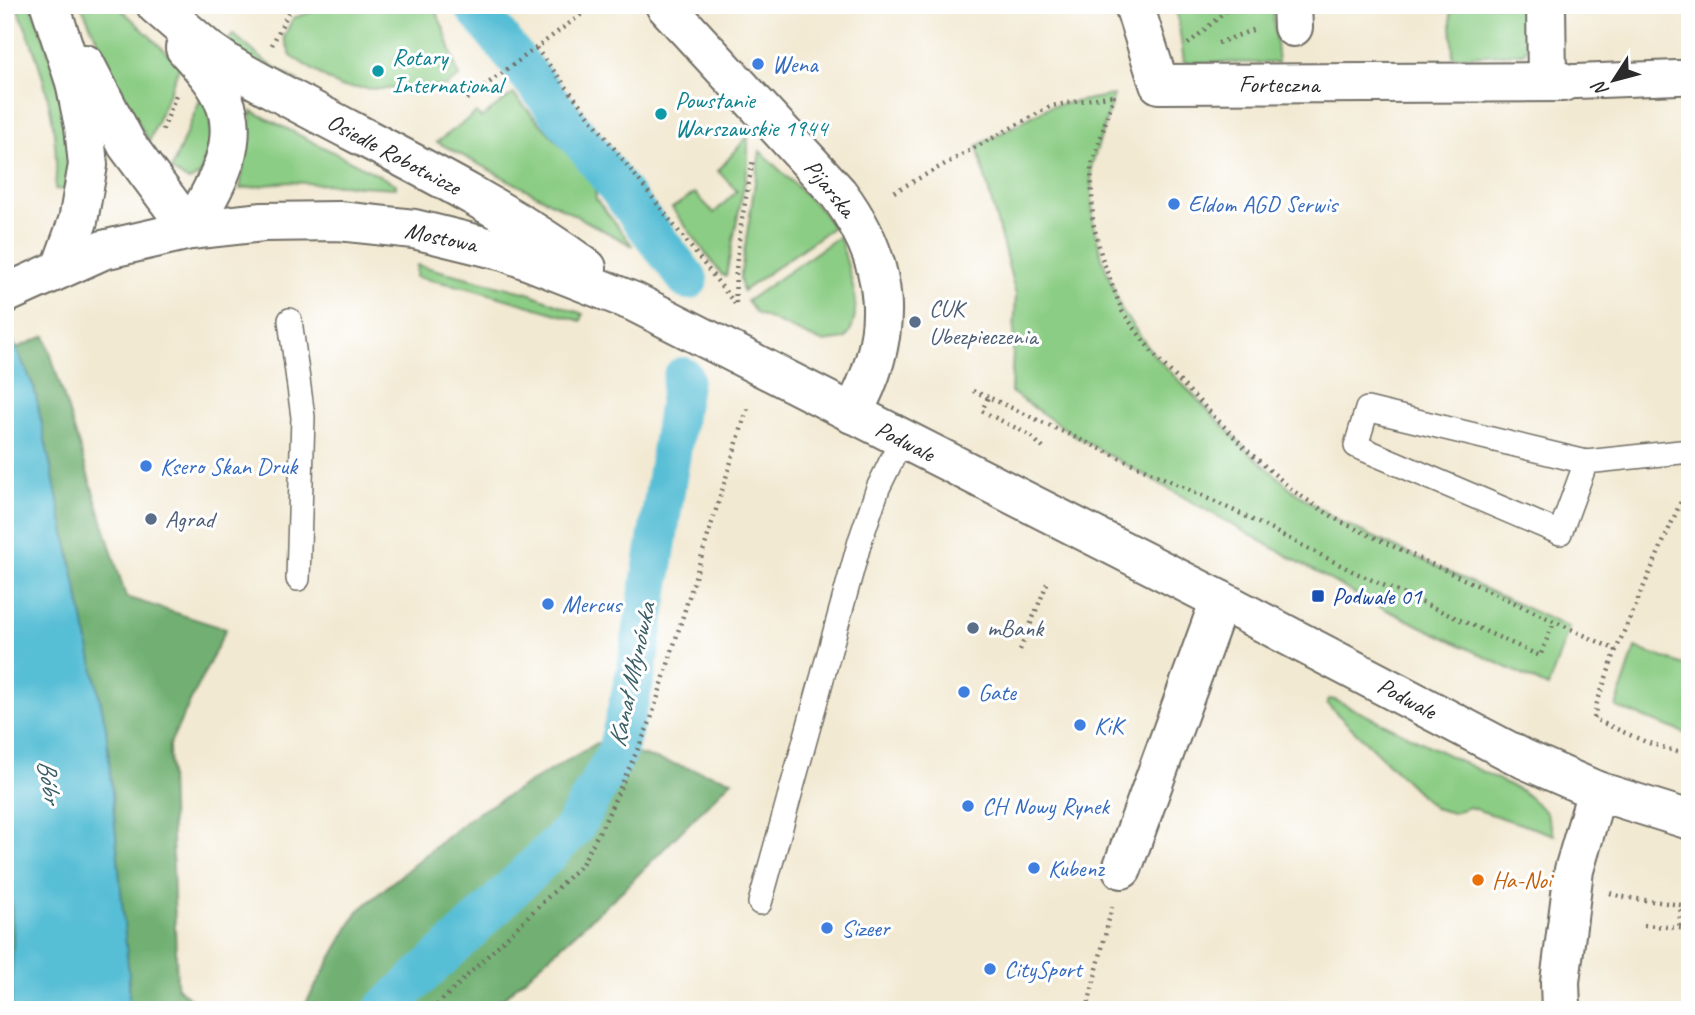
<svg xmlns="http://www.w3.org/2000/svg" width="1695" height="1015" viewBox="0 0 1695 1015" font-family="Caveat,sans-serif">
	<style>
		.green { fill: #8ccd85; stroke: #5c7c58; stroke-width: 2 }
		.forest { fill: #71b072; stroke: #4e6e4e; stroke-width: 2 }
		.water { fill: #57bed5; stroke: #417480; stroke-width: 2 }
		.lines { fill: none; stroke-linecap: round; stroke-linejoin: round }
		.canal { stroke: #57bed5; stroke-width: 40 }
		.service-casing { stroke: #716e65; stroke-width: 26 }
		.pedestrian-casing { stroke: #716e65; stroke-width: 37 }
		.minor-casing { stroke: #716e65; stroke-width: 42 }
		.tertiary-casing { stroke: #716e65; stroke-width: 42 }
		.path { stroke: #716e65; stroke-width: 4.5; stroke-dasharray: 2 5; stroke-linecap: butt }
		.service { stroke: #fff; stroke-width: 23 }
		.pedestrian { stroke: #fff; stroke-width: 33 }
		.minor { stroke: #fff; stroke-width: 38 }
		.tertiary { stroke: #fff; stroke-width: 38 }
		.shop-dot { fill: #3f7fe0; stroke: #fff; stroke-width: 2.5 }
		.culture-dot { fill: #0f9aa8; stroke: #fff; stroke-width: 2.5 }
		.service-dot { fill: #5c6f8a; stroke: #fff; stroke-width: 2.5 }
		.transit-dot { fill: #1a4fb4; stroke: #fff; stroke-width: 2.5 }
		.food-dot { fill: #e8710a; stroke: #fff; stroke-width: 2.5 }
		.labels { text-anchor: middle; stroke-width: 6; stroke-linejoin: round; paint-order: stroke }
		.culture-label { font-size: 24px; fill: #0d838f; stroke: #fff; text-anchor: start }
		.shop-label { font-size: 24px; fill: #366cbe; stroke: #fff; text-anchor: start }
		.street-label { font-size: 24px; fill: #2b2b2b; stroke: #fff }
		.service-label { font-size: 24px; fill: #4e5e75; stroke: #fff; text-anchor: start }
		.transit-label { font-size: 24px; fill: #164399; stroke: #fff; text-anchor: start }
		.food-label { font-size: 24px; fill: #c56008; stroke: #fff; text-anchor: start }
		.water-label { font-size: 26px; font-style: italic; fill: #3a5e66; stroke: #fff }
	</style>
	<rect width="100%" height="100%" fill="#fff"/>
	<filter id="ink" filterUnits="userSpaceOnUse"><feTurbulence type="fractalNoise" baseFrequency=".0143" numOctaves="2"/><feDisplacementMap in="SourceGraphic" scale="14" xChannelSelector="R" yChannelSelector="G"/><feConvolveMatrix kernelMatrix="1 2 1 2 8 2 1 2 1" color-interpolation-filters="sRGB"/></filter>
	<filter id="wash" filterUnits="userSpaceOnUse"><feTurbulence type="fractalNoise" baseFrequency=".00686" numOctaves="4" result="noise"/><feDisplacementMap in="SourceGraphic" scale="28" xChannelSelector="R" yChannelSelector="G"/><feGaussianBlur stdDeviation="1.57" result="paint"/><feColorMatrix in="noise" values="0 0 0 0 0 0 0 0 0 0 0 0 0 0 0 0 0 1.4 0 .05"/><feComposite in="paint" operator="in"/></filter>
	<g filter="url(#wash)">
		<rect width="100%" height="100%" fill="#f2e9d2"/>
		<g class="green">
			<path d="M 16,5 L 31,5 C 55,64 75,127 65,190 L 55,189 C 61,126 42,63 16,5 Z"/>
			<polygon points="81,5 117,5 180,65 149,142 130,109"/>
			<polygon points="334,5 433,5 444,29 459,77 446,86 381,89 340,87 291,56 284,37 293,18"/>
			<polygon points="1176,5 1272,5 1278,63 1184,62"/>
			<path d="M 1450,5 L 1521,5 C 1531,16 1532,42 1524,53 L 1453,57 Z"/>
			<polygon points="233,34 266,62 299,82 223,48"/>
			<polygon points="513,94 573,159 595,187 596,199 633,246 437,142 476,113 481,118"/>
			<path d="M 202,95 C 216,130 212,141 200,175 L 189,181 L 171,170 Z"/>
			<polygon points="1114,95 1091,168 1093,223 1102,258 1122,311 1154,355 1250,453 1295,492 1339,521 1569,628 1548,687 1364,599 1077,437 1011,392 1016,295 977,146 1051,106"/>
			<polygon points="252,111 396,184 396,188 286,182 240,189"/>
			<polygon points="748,136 748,165 726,276 722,275 672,208 695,193 714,213 737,191 718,171"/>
			<polygon points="760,151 820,209 833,227 743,291 740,279"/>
			<path d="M 840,236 C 846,268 868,311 845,339 L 822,342 L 756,313 L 747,301 Z"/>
			<polygon points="417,265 528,293 583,314 581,321 472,289 416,277"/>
			<polygon points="1635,648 1690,667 1690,735 1616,707"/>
			<polygon points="1329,699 1335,700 1522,791 1545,811 1554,835 1469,807 1453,813 1434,808 1327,704"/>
		</g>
		<g class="forest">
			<polygon points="45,336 126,597 226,629 169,745 177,987 204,1010 5,1010 5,353"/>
			<polygon points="597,743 732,780 623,890 490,1010 302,1010 358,911 471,817"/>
		</g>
		<polygon class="water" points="5,324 34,387 106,727 129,977 129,1010 11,1010 13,936 5,793"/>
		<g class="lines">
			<g class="canal">
				<polyline points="473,5 588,149 688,280"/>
				<polyline points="383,1010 463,937 573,829 617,752 636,673 683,377"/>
			</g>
		</g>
	</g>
	<g filter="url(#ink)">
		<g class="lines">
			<defs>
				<g id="service">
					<polyline points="290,320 303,417 298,579"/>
					<polyline points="1586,462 1560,533 1356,446 1367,409 1586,462 1690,451"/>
					<polyline points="760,903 860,541 878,488 902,439"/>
				</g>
				<polyline id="pedestrian" points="1563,82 1690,77"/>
				<g id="minor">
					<path d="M 665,5 L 838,193 C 892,265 896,335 852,414"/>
					<polyline points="1134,5 1159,84 1563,82"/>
					<polyline points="1292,5 1293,27"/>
					<polyline points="1546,5 1547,81"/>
					<polyline points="1122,869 1220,600"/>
					<polyline points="1561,1010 1560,982 1574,870 1597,791"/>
				</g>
				<g id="tertiary">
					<polyline points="50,5 75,82 84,126 88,165 78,221 61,268"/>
					<path d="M 156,5 L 207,49 L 233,67 C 351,135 477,188 587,268"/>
					<path d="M 185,48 C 199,64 216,81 224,101 C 243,146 211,192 190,230"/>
					<polyline points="85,64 127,145 190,230"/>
					<polyline points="5,294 103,250 190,230 263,222 339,221 414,229 504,251 634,302 1220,600 1524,759 1597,791 1690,820"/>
				</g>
			</defs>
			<use href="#service" class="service-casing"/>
			<use href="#pedestrian" class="pedestrian-casing"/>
			<use href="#minor" class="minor-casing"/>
			<use href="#tertiary" class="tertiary-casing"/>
			<g class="path">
				<polyline points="1218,43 1255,29"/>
				<polyline points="1188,44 1233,5"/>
				<polyline points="272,45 292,5"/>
				<polyline points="536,48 736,305"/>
				<polyline points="1114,95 1091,168 1093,223 1102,258 1122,311 1154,355 1250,453 1295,492 1339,521 1616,650"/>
				<polyline points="467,99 594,5"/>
				<polyline points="163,130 176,95"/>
				<polyline points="894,192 1051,106 1114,95"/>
				<path d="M 736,303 C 733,255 745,206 753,159"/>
				<polyline points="973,391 988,397"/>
				<polyline points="1043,448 1030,435 982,411 988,397 1239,513 1352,571 1540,656 1554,622"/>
				<polyline points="1689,483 1616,650 1597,703 1594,719 1646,742 1690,756"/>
				<polyline points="1020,650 1048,581"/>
				<polyline points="1610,893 1623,897 1681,905 1679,929"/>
				<polyline points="1644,925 1690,929"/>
				<polyline points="432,1010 582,864 606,819 650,722 748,407 746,405"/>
				<polyline points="1087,1010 1112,907"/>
			</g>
			<use href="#service" class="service"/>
			<use href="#pedestrian" class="pedestrian"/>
			<use href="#minor" class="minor"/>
			<use href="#tertiary" class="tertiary"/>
		</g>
	</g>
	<g class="shop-dot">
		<circle cx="758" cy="64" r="7"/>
		<circle cx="1174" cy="204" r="7"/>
		<circle cx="146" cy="466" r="7"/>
		<circle cx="548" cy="604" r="7"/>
		<circle cx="964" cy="692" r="7"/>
		<circle cx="1080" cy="725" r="7"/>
		<circle cx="968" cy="806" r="7"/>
		<circle cx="1034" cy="868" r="7"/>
		<circle cx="827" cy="928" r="7"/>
		<circle cx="990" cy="969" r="7"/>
	</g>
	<g class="culture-dot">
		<circle cx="378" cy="71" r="7"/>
		<circle cx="661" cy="114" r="7"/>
	</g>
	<g class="service-dot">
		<circle cx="915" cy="322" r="7"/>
		<circle cx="151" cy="519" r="7"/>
		<circle cx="973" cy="628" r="7"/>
	</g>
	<rect class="transit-dot" x="1311" y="589" width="14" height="14" rx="3.5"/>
	<circle class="food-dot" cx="1478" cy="880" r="7"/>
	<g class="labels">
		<g class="culture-label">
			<text x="392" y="65">Rotary<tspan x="392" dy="28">International</tspan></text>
			<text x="675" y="108">Powstanie<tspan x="675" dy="28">Warszawskie 1944</tspan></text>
		</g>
		<g class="shop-label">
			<text x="772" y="72">Wena</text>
			<text x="1188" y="212">Eldom AGD Serwis</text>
			<text x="160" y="474">Ksero Skan Druk</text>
			<text x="562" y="612">Mercus</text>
			<text x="978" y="700">Gate</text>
			<text x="1094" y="733">KiK</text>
			<text x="982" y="814">CH Nowy Rynek</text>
			<text x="1048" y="876">Kubenz</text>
			<text x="841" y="936">Sizeer</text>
			<text x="1004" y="977">CitySport</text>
		</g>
		<g class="street-label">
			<text x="1279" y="92">Forteczna</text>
			<text transform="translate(394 154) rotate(28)" y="8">Osiedle Robotnicze</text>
			<text transform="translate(830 188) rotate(51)" y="8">Pijarska</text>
			<text transform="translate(441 237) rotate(12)" y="8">Mostowa</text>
			<text transform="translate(905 441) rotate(27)" y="8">Podwale</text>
			<text transform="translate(1407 698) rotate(28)" y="8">Podwale</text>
		</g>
		<g class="service-label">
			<text x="929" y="316">CUK<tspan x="929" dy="28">Ubezpieczenia</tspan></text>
			<text x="165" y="527">Agrad</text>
			<text x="987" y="636">mBank</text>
		</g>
		<g class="transit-label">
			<text x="1332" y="604">Podwale 01</text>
		</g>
		<g class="food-label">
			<text x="1492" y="888">Ha-Noi</text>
		</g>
		<g class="water-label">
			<text transform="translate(631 675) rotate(-78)" y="9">Kanał Młynówka</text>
			<text transform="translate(50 781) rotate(81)" y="9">Bóbr</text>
		</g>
	</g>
	<rect width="1695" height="1015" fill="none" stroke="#fff" stroke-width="28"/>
	<g transform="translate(1614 80) rotate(234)" stroke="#ffffff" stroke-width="5" paint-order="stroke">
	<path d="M0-5L12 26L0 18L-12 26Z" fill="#2b2b2b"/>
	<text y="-10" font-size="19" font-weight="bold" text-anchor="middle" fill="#2b2b2b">N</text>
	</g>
</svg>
